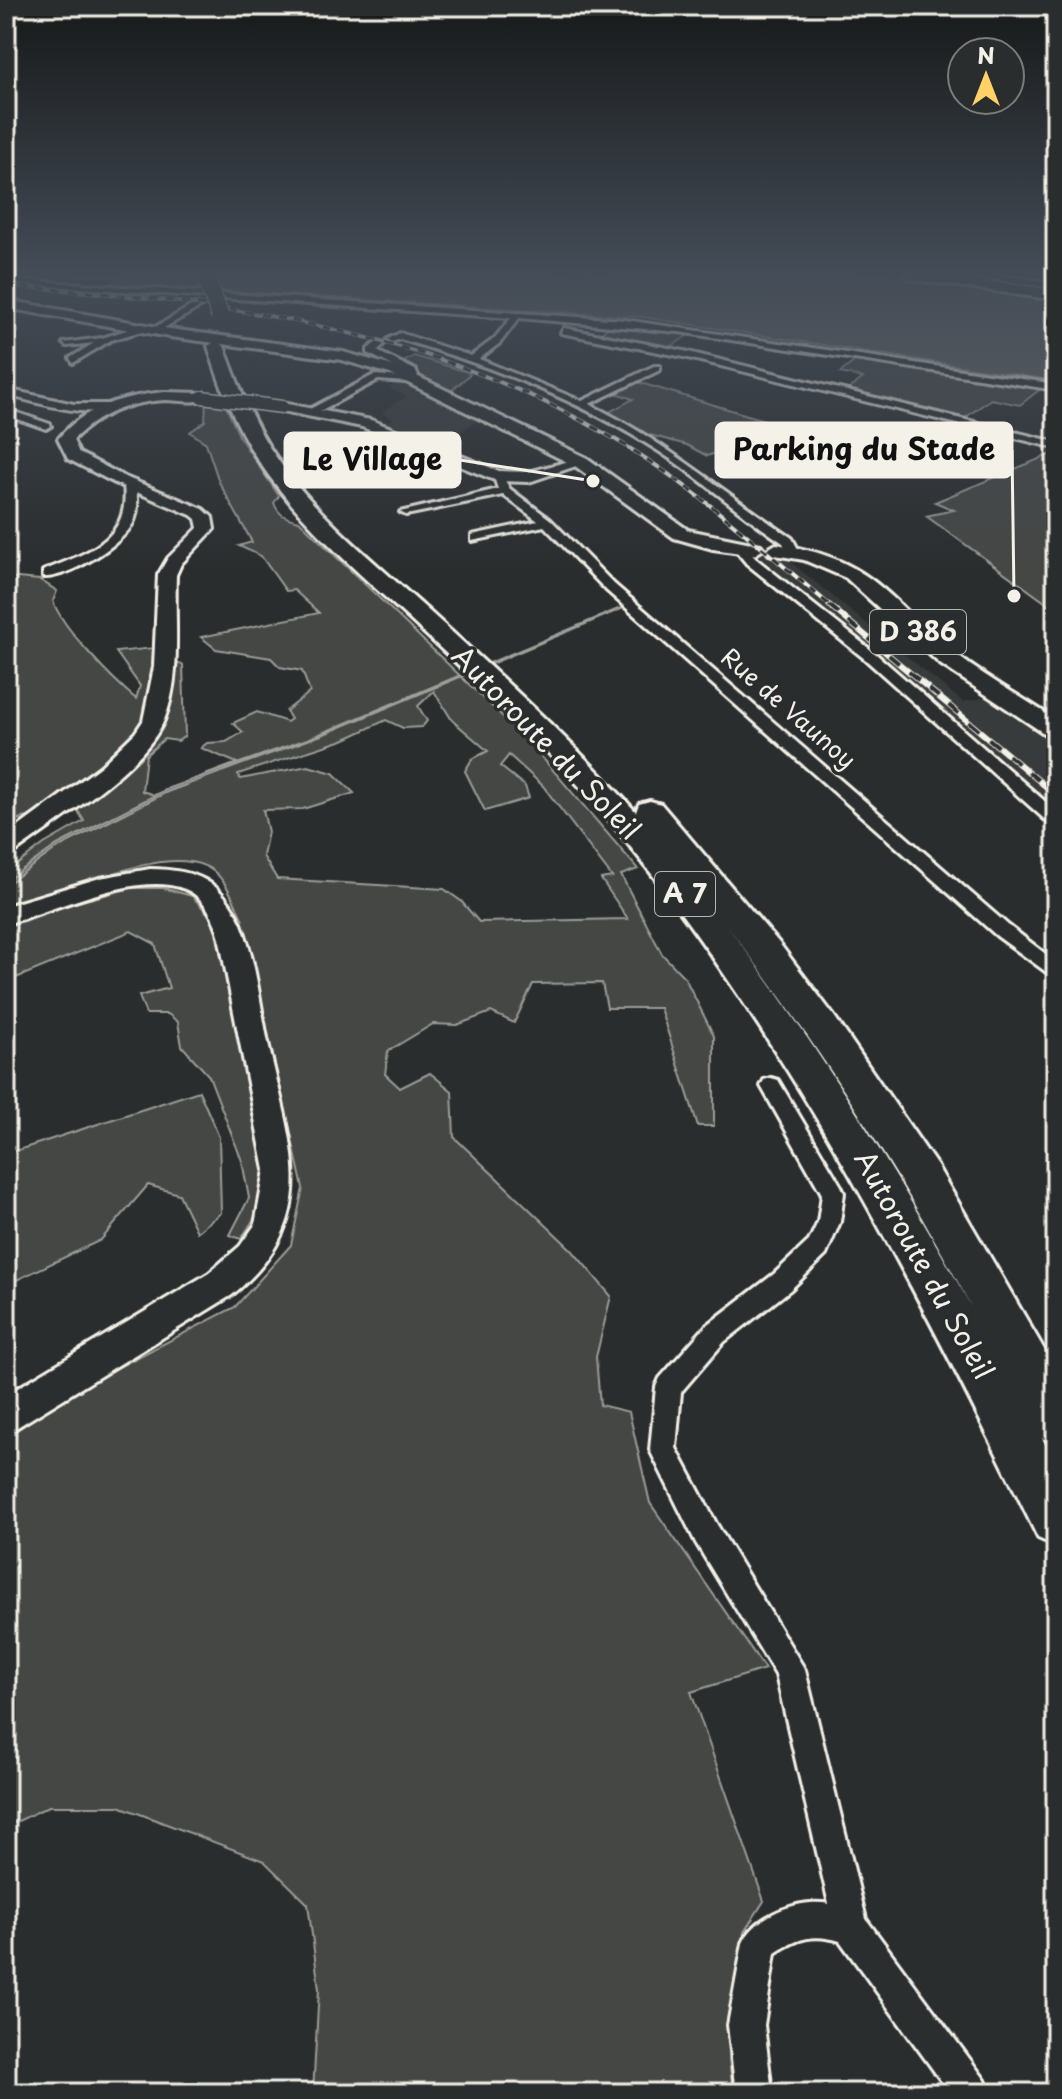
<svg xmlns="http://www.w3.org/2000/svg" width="1062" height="2099" viewBox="0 0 1062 2099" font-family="'Playpen Sans',sans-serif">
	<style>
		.built { fill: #373a3a }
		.green { fill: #444645; stroke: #9c9c96; stroke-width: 2; fill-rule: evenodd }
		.water { fill: #676866; stroke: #9f9f9a; stroke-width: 2 }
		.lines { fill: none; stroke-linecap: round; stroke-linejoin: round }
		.street-casing { stroke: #f4f1e8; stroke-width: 6 }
		.secondary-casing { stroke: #f4f1e8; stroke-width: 6 }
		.primary-casing { stroke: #f4f1e8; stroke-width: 6 }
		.highway-casing { stroke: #f4f1e8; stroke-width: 6 }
		.street { fill: #2a2d2e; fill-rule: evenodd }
		.secondary { fill: #2a2d2e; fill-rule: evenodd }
		.primary { fill: #2a2d2e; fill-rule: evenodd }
		.highway { fill: #2a2d2e; fill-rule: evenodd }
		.rail-far1-casing { stroke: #f4f1e8; stroke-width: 4 }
		.rail-casing { stroke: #f4f1e8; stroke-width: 6 }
		.rail-far1 { stroke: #2a2d2e; stroke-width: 3; stroke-dasharray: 8; stroke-linecap: butt }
		.rail { stroke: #2a2d2e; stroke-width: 4; stroke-dasharray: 13; stroke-linecap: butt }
		.secondary-bridge-casing { stroke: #f4f1e8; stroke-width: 15; stroke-linecap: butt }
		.highway-bridge-casing { stroke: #f4f1e8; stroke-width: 20; stroke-linecap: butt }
		.secondary-bridge { stroke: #2a2d2e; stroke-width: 12 }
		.highway-bridge { stroke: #2a2d2e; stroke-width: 17 }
		.labels { text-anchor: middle; stroke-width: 7; stroke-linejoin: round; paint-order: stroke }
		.far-street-label { font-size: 24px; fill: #f4f1e8; stroke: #2a2d2e }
		.shield { fill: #2a2d2e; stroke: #b7b6b0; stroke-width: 2 }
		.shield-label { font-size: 26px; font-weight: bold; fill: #f4f1e8 }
		.street-label { font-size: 28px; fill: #f4f1e8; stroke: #2a2d2e }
		.leader { fill: none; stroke: #f4f1e8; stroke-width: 3 }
		.callout-dot { fill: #f4f1e8; stroke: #2a2d2e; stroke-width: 3 }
		.callout { fill: #f4f1e8; stroke: #f4f1e8; stroke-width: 3 }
		.callout-label { font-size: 30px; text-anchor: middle; font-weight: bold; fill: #111 }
	</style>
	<rect width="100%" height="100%" fill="#2a2d2e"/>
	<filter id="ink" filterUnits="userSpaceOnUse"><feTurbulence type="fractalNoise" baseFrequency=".0125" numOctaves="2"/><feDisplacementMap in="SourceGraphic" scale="16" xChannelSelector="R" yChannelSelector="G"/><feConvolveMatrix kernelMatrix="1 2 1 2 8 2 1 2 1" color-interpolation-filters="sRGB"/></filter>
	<g filter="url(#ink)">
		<g class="built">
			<polygon points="398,385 414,385 481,419 458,433 428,442 418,440 380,424 393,419 382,413 394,403 407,397 388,388"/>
			<polygon points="757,554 782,555 963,702 992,696 1056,741 1056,810"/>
		</g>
		<g class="green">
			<polygon points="613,324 691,333 668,349 600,334"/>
			<polygon points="414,356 467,372 470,374 450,392 421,379 402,363"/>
			<polygon points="856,360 1043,387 1020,405 991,399 962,420 846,392 863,378 840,373"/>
			<polygon points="634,381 791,428 707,456 687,445 646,434 606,414 633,399 613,392"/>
			<path d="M 206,400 L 224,402 L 240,438 L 279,496 L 274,503 C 279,516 286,518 299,521 L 528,741 L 638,869 L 621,875 L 662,954 L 685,978 L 714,1036 L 714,1126 L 698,1126 L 660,1008 L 607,1008 L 602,983 L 533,984 L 514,1023 L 491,1012 L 457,1025 L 433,1024 L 388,1051 L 385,1074 L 400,1088 L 430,1073 L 452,1091 L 454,1137 L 572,1250 L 611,1296 L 596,1357 L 600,1405 L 629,1412 L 650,1503 L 765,1669 L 691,1692 L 764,1901 L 744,1932 L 729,2059 L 733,2093 L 313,2093 L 319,1989 L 308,1904 L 264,1861 L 119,1806 L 49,1806 L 6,1827 L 6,1438 L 72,1391 L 235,1307 L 291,1245 L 303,1188 L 242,918 C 236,906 231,891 222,880 C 184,826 56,904 6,903 L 6,873 L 44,844 L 84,821 L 73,803 L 140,754 L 174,663 L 183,665 L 185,736 L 178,741 L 164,739 L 146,755 L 142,791 L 154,795 L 237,763 L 201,748 L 207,743 L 226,742 L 243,732 L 233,723 L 257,712 L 287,722 L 291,719 L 286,711 L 310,692 L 302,671 L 280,667 L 271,658 L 216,649 L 201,637 L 319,613 L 294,590 L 286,591 L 261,556 L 239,546 L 252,542 L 219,482 L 206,443 L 190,432 L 205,421 ZM 434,691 L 452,720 L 488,751 L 472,759 L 465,771 L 485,811 L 529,798 L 525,786 L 500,766 L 509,755 L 543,786 L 612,877 L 601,879 L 628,919 L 479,922 L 461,901 L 444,889 L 277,879 L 263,856 L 268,832 L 263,810 L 303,809 L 354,793 L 333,773 L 308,766 L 240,779 L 238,774 L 343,740 L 386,720 L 403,728 L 422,727 L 427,721 L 418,706 Z"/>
			<polygon points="1056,452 1056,610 926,516 954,510 935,502"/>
			<path d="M 6,577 L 40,580 L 57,591 L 53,601 C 62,628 113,680 136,699 L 140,686 L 116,652 L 154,648 L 155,689 L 143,723 L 126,747 L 86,779 L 32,816 L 6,822 Z"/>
			<polygon points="131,888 163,888 192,896 212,918 225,953 265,1149 263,1205 241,1239 230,1235 249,1198 242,1161 209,1076 182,1046 178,1022 168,1014 146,1014 139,996 169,988 155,944 131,931 6,982 6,921"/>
			<polygon points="199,1091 219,1137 221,1213 197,1232 179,1194 148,1185 101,1240 6,1285 6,1154"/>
		</g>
		<g class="water">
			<polygon points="70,275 883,275 1056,298 1056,381 641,317 116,284 113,282 118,277"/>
			<polygon points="623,607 624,608 324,734 167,792 57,848 6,885 6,881 57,845 169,788 310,738"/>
		</g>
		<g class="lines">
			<defs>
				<g id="street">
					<path d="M 6,279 L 625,320 L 1056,384 L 1056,390 L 679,332 L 519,318 L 500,343 L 479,359 L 582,401 L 654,366 L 660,366 L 660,370 L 589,404 C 664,440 724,493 792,538 L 799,551 L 793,555 L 789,554 L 783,543 C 741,515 703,480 660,452 C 580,400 491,366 400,339 L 392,342 L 388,339 L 400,333 L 471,356 L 494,339 L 511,318 L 6,283 Z"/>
					<polygon points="195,304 202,306 157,332 150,330"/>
					<polygon points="142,325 145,330 111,340 73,363 70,358 94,343 67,346 63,343 102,338"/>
					<polygon points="6,328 15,329 16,331 6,334"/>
					<polygon points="564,328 684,351 1056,442 1056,448 684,357 561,333"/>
					<polygon points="378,341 385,343 377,351 415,370 418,375 414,378 418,379 418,383 378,380 316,413 310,413 310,409 374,375 403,377 408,374 368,353 368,349"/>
					<path d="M 6,389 L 74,404 L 108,404 L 113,407 C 90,420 32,401 6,395 Z"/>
					<polygon points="6,409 50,424 51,426 46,429 6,415"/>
					<path d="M 324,439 L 357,440 L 406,452 L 434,448 L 439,451 C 414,468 385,450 359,446 C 346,445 333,447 320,444 L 320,440 Z"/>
					<polygon points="493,474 501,474 510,489 551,520 614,584 1009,926 1056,962 1056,979 997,936 606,590 544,526 472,541 472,535 538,521 503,495 406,515 400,512 498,489"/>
					<path d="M 130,482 L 136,485 C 137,498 139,511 133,523 C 122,545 67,579 43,577 L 43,571 C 86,553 131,541 124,485 Z"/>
					<polygon points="735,544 743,544 755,558 876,654 1056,811 1056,825 1050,824 866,660 747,564 733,547"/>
					<path d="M 771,1078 L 778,1080 L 841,1186 L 844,1193 L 840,1222 L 826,1255 L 790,1290 L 724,1342 L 681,1392 L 676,1448 L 716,1523 L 805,1670 L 866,1919 L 985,2080 L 990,2093 L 950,2093 L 840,1941 C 813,1933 798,1938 775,1953 L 764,2025 L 772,2093 L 736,2093 L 728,2025 L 743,1943 C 755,1915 800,1898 829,1904 L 776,1675 L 696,1543 L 650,1450 L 656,1387 L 660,1378 L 706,1326 L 774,1274 L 809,1241 L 818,1222 L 822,1194 L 761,1086 L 764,1080 Z"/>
				</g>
				<g id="secondary">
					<polygon points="969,275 998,275 1056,283 1056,289"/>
					<path d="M 165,392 L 202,393 L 209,397 C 198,405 179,400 165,400 C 129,402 98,414 73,440 L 79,453 L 125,477 L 203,509 L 212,517 L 214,529 L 181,564 L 176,575 C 174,621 182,677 164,720 C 143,770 57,820 14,853 L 6,856 L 6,836 L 101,766 L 135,733 L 143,721 L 154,667 L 158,575 L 168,558 L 198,528 L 196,519 L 191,515 L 115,483 L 68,459 L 58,439 C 85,406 124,396 165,392 Z"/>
					<polygon points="282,403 371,420 499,471 528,472 581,458 588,462 529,482 497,481 362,427 277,410 275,407"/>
					<path d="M 150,869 C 197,870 221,880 241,924 C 256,961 260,1005 268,1043 C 290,1144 326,1218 232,1295 L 6,1434 L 6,1395 L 209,1273 L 240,1246 L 255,1225 L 265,1170 L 218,931 C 212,914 203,896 185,889 C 138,870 53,911 6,924 L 6,906 L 100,878 Z"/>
				</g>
				<g id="primary">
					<polygon points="6,300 170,329 343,352 400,368 587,458 688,530 761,545 764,549 754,555 713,549 674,538 575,466 390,374 342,360 170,337 6,308"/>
					<path d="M 776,544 C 873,558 885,597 954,653 C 986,678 1022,697 1056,720 L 1056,738 L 1048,736 L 940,664 L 846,578 L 804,560 L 769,554 L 766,550 Z"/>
				</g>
				<g id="highway">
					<polygon points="903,275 942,275 1056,290 1056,300 910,279"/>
					<path d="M 216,341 L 224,346 C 238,384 252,423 276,457 C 315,514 370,558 421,604 C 495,671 569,738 636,812 L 639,804 L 650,801 L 661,804 L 779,943 L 834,1016 L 937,1166 L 1056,1370 L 1056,1444 L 1042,1438 L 1056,1465 L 1056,1546 L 1038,1538 C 919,1292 794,1050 622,836 C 557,755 480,685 405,615 C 352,567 298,520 258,460 C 235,425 220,386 208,346 ZM 726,924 C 819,1045 901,1174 972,1308 C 898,1175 818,1046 726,924 Z"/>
				</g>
			</defs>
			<use href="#street" class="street-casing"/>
			<use href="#secondary" class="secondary-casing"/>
			<use href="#primary" class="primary-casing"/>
			<use href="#highway" class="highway-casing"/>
			<use href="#street" class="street"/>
			<use href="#secondary" class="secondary"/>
			<use href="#primary" class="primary"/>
			<use href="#highway" class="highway"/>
			<defs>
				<path id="rail-far1" d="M 6,286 C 216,299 427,329 611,437 C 692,484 761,548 832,607"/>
				<polyline id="rail" points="829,605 1056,795"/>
			</defs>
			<use href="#rail-far1" class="rail-far1-casing"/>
			<use href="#rail" class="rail-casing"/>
			<use href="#rail-far1" class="rail-far1"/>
			<use href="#rail" class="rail"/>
			<defs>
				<polyline id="secondary-bridge" points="202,397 282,407"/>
				<polyline id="highway-bridge" points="205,275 220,316"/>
			</defs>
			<use href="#secondary-bridge" class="secondary-bridge-casing"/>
			<use href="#highway-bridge" class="highway-bridge-casing"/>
			<use href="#secondary-bridge" class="secondary-bridge"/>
			<use href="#highway-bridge" class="highway-bridge"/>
		</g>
	</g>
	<linearGradient id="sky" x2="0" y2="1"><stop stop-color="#171919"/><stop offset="0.48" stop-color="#444c57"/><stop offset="1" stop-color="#444c57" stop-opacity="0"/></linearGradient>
	<rect width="1062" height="569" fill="url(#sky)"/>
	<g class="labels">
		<g class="far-street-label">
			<text transform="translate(788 709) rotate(41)" y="8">Rue de Vaunoy</text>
		</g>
		<g class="shield">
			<rect x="870" y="610" width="96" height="44" rx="6"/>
			<rect x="655" y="872" width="60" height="44" rx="6"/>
		</g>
		<g class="shield-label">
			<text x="918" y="641">D 386</text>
			<text x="685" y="903">A 7</text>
		</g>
		<g class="street-label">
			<text transform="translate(546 743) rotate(46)" y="10">Autoroute du Soleil</text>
			<text transform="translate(924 1265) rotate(61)" y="10">Autoroute du Soleil</text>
		</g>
	</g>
	<path class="leader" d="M1014 596L1012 450M593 481L460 460"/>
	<g class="callout-dot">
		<circle cx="1014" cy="596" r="8"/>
		<circle cx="593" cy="481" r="8"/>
	</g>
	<g class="callout">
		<rect x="716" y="423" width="296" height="54" rx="8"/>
		<rect x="285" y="433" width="175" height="54" rx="8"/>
	</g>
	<g class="callout-label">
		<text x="864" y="460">Parking du Stade</text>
		<text x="372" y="470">Le Village</text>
	</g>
	<rect width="1062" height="2099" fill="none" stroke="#2a2d2e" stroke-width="32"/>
	<rect x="16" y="16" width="1030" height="2067" fill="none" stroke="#f4f1e8" stroke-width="3" filter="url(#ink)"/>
	<g transform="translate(986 76)"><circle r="38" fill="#2a2d2e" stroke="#7b7b78" stroke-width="2"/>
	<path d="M0-6L14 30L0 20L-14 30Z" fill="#ffd166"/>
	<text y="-12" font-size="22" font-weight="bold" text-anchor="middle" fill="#f4f1e8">N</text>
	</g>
</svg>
